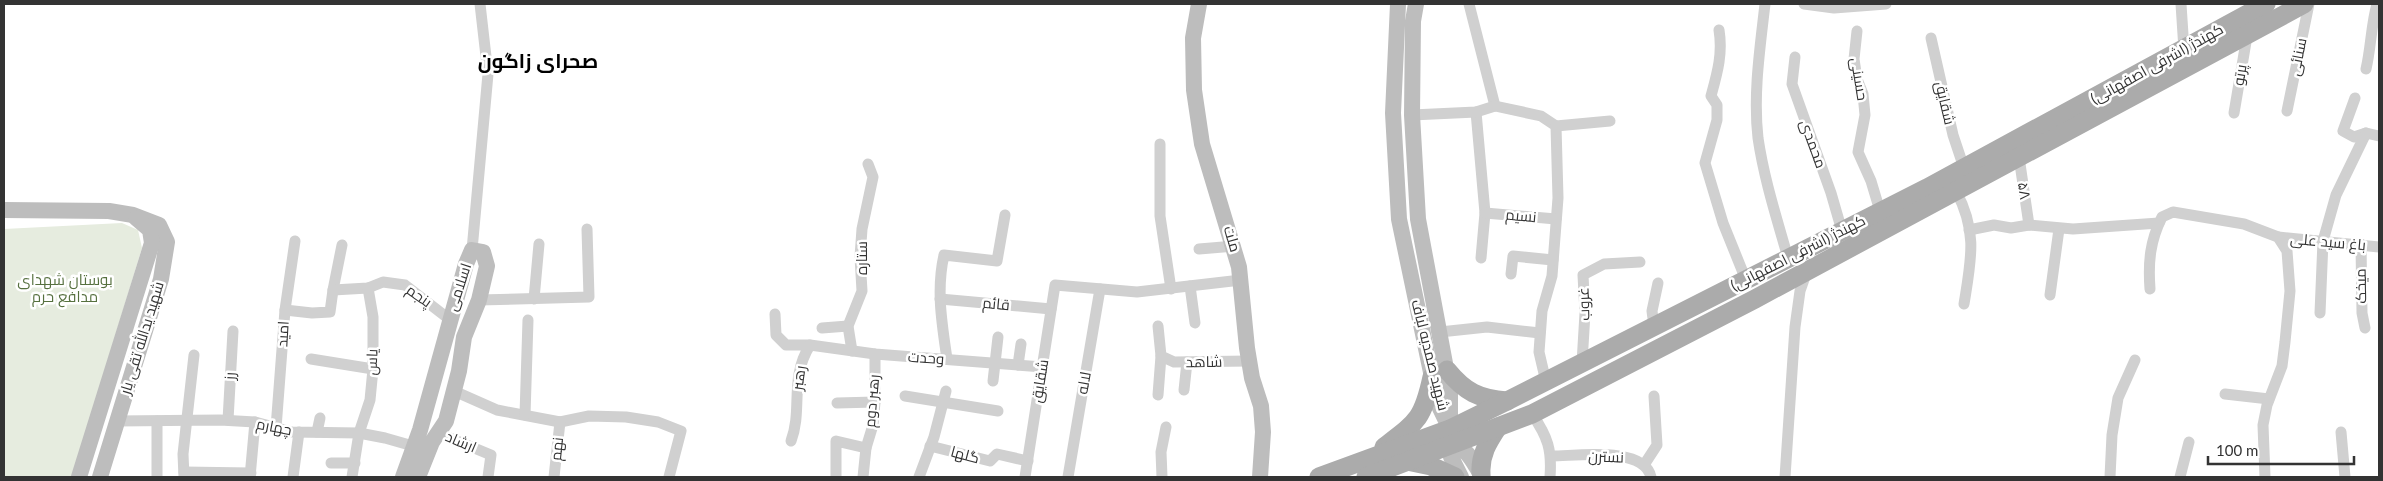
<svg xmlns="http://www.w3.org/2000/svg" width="2383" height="481" viewBox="0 0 2383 481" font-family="Lato,Cairo,sans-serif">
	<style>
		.green { fill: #e6ecdf }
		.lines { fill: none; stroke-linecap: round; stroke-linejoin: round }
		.street { stroke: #d0d0d0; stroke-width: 11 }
		.secondary { stroke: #bdbdbd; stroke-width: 16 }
		.primary { stroke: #ababab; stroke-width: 19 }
		.labels { text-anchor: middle; stroke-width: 5; stroke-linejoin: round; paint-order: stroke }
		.street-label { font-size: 15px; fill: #333; stroke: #fff }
		.park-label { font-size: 15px; fill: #56703f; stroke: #fff }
		.district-label { font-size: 20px; font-weight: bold; fill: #000; stroke: #fff }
	</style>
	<rect width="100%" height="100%" fill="#fff"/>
	<polygon class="green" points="122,223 138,230 142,248 72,477 4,477 4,229"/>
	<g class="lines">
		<g class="street">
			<polyline points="1469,4 1495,106"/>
			<path d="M 1765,4 C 1760,48 1753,94 1758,138 C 1764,179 1777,219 1788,258"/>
			<polyline points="1804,4 1834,8 1886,4"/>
			<polyline points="2181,4 2184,50"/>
			<path d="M 1719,30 C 1723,54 1717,74 1711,96 L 1717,105 L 1717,120 L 1705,163 L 1723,223 L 1746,280"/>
			<polyline points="1857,31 1854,59 1857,79 1863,94 1865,115 1858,152 1871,181 1880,211"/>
			<polyline points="1931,38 1953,135 1964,168"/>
			<polyline points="1795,57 1792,84 1831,193 1842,231"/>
			<path d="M 2366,69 C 2371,48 2371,25 2377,4"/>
			<polyline points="2355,98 2343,131 2354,137 2366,133 2379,136"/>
			<polyline points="2287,111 2309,4"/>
			<polyline points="1476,112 1485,213 1481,258"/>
			<polyline points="2234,113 2247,36"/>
			<polyline points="1412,115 1476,112 1495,106 1541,116 1556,126 1558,198 1552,276 1542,311 1539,352 1546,382"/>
			<polyline points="1556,126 1610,121"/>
			<polyline points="1160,144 1160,216 1171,289"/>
			<polyline points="2019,157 2029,225"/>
			<path d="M 1956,191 C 1978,232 1971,260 1964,304"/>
			<polyline points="1485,213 1556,219"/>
			<polyline points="1969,230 1994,225 2011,228 2029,225 2073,229 2159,223"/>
			<polyline points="2278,237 2379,247"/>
			<polyline points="2361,244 2362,313 2365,328"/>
			<polyline points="1199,249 1235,246"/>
			<polyline points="472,250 488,74 480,4"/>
			<polyline points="1511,274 1513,256 1553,260"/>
			<polyline points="1190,286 1195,323"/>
			<path d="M 2150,289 C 2148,262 2150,241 2162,217 L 2173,212 L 2244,224 L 2278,237 L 2287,251 L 2290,291 L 2285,342 L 2282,366 L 2267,405 L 2263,425 L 2265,477"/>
			<polyline points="333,290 342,245"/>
			<polyline points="2050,295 2059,229"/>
			<polyline points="534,299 539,244"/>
			<polyline points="940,299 1051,309"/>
			<polyline points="479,300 589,297 587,229"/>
			<polyline points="285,310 312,313 330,312 333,290 368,288 383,282 405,285 449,319"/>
			<polyline points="2320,313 2323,241 2336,195 2366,133"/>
			<path d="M 775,314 L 776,335 L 786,345 L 810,345 C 789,379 803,409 791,441"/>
			<polyline points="1158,326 1161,356 1174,362 1249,361"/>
			<polyline points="1654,326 1652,311 1658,283"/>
			<polyline points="822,328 848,326"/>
			<polyline points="1440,332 1487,327 1540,333"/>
			<polyline points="810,345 875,354 1043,367"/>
			<polyline points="852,351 848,326 862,291 860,257 862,229 873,177 868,164"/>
			<polyline points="311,359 373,369"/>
			<path d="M 947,359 C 942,324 936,290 944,255 L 997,261 L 1005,215"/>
			<polyline points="1582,363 1585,313 1583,275 1604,264 1640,262"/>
			<polyline points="1018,365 1021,344"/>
			<polyline points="993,381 998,337"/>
			<polyline points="1184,390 1187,362"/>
			<polyline points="454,391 497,410 560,422 589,416 626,417 658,422 681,431 669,477"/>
			<polyline points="2225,394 2269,399"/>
			<polyline points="1158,395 1161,356"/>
			<polyline points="905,396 998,411"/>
			<polyline points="837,403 875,402"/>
			<path d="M 1532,414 C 1548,437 1552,450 1550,477"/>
			<polyline points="525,415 528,320"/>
			<polyline points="228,420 233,331"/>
			<polyline points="117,421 220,420 255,422 292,432 359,433 385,438 420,448"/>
			<polyline points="276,428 285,310 295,241"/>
			<polyline points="317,432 320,418"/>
			<polyline points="2341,432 2345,477"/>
			<polyline points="438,433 491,455 488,477"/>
			<polyline points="930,446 990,461 997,454 1028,461"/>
			<path d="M 1552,456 C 1577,456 1644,446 1651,477"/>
			<polyline points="331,463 355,463"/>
			<polyline points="1644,465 1657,445 1654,396"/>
			<polyline points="184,472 251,473"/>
			<polyline points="157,477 157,421"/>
			<polyline points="184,477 183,454 194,355"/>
			<polyline points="250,477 255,422"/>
			<polyline points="293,477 299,432"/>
			<polyline points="352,477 359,433 370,400 373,369 373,317 368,288"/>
			<polyline points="554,477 560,422"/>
			<polyline points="836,477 836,441 866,448"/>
			<polyline points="863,477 866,448 873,425 875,402 875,354"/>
			<polyline points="919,477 934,437 946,391"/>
			<polyline points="1025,477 1055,285 1137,292 1241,280"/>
			<polyline points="1068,477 1100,289"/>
			<polyline points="1162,477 1161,452 1166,427"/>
			<polyline points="1785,477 1795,327 1800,291 1807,271"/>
			<polyline points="2110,477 2112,435 2118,398 2135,360"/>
			<polyline points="2180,477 2189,442"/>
		</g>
		<g class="secondary">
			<polyline points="1199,4 1193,38 1194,90 1202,144 1239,267 1247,348 1252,378 1261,406 1263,432 1260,477"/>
			<polyline points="1398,4 1393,113 1399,219 1432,377 1439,406 1450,429"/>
			<polyline points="1416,4 1413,21 1412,115 1418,219 1450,390 1450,424"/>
			<polyline points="4,210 109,211 133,215 159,225 167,242 161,279 100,477"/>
			<polyline points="79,477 152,243 150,230 136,218"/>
			<polyline points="403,477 420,430 466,264 472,250 483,252 487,266 479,300 464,337 459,371 446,421 432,442 418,477"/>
			<path d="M 1461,477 L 1451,457 L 1454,443 C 1470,452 1473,463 1483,477"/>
		</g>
		<g class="primary">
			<path d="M 1447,370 C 1465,392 1479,399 1507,401"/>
			<path d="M 1384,447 C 1417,422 1423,419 1432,377"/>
			<polyline points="1407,461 1431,466 1455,477"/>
			<path d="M 1481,473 C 1480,455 1488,442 1498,427"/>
			<polyline points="1319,477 1450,429 1507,401 1927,188 2266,4"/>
			<polyline points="1366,477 1532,414 1755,299 2304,4"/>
		</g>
	</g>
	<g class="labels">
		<g class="street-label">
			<text transform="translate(2298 57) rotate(-79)" y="5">سنائی</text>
			<text transform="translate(2157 64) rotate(-29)" y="5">کهندژ (اشرفی اصفهانی)</text>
			<text transform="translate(2240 75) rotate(-81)" y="5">پرتو</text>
			<text transform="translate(1859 79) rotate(81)" y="5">حسینی</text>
			<text transform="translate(1945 103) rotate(77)" y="5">شقایق</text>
			<text transform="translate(1813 144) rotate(70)" y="5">محمدی</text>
			<text transform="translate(2024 191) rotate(82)" y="5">۵۸</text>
			<text transform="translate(1521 216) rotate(5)" y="5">نسیم</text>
			<text transform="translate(1232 239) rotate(74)" y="5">ملت</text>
			<text transform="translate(2328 242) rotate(5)" y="5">باغ سید علی</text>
			<text transform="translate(1798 253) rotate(-27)" y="5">کهندژ (اشرفی اصفهانی)</text>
			<text transform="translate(862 258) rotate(-90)" y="5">ستاره</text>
			<text transform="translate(2361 286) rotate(-91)" y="5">میخک</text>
			<text transform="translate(459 287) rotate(-72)" y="5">اسلامی</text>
			<text transform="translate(419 296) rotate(35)" y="5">پنجم</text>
			<text transform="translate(996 304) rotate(5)" y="5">قائم</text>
			<text transform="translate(1584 304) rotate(-92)" y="5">غروب</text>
			<text transform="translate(283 334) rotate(-87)" y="5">امید</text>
			<text transform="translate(142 338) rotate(-73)" y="5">شهید یدالله تقی یار</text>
			<text transform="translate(1430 355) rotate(76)" y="5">شهید صمدیه لباف</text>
			<text transform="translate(926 358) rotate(4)" y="5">وحدت</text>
			<text transform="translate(372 362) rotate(-88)" y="5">یاس</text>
			<text transform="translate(1204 362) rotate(-1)" y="5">شاهد</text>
			<text transform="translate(230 376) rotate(-87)" y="5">رز</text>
			<text transform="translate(799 378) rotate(-82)" y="5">رهبر</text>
			<text transform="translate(1040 381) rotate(-81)" y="5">شقایق</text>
			<text transform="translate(1084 383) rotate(-80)" y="5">لاله</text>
			<text transform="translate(872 401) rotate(-85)" y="5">رهبر دوم</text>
			<text transform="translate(274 427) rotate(11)" y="5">چهارم</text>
			<text transform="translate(461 442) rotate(23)" y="5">ارشاد</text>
			<text transform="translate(557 449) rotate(-84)" y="5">نهم</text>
			<text transform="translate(965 455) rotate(15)" y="5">گلها</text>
			<text transform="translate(1606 457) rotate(2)" y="5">نسترن</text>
		</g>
		<g class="park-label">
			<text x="65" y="285">بوستان شهدای<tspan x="65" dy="17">مدافع حرم</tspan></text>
		</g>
		<g class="district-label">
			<text x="538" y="68">صحرای زاگون</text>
		</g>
	</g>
	<rect width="2383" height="481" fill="none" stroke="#333333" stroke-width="10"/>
	<path d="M2208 456v8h146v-8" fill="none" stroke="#333333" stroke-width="2.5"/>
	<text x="2216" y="456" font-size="15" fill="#333333" stroke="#ffffff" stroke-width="4" paint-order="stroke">100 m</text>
</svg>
